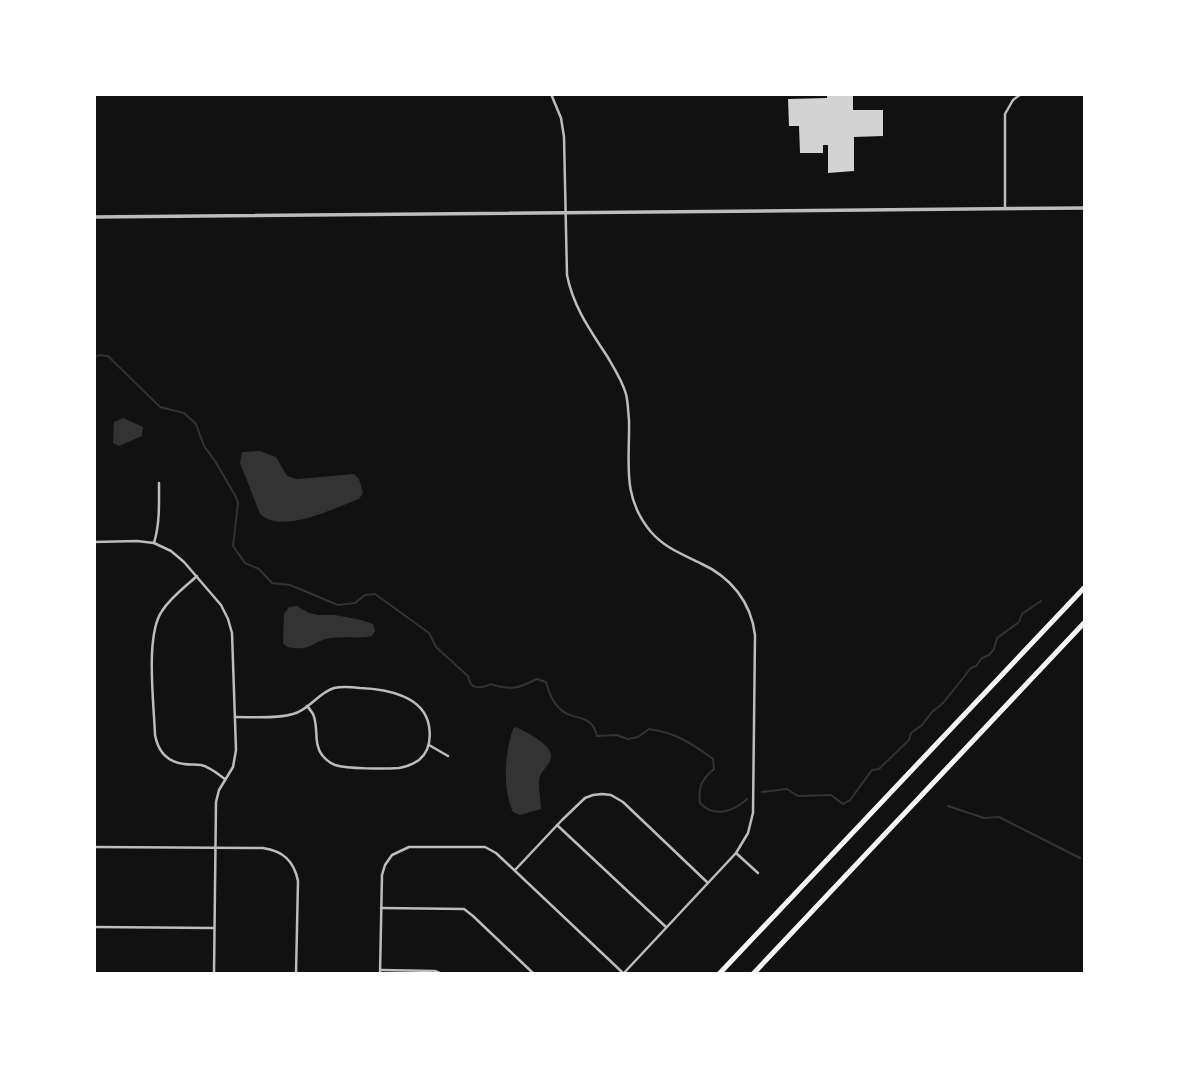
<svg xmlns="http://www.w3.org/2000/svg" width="1179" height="1068" viewBox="0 0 1179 1068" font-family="Inter,sans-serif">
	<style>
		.water { fill: #333 }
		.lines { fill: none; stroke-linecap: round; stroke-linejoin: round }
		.stream { stroke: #333; stroke-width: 2 }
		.building { fill: #d3d3d3 }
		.minor { stroke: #bcbcbc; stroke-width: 2.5 }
		.tertiary { stroke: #bcbcbc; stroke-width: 3.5 }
		.motorway { stroke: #f5f5f5; stroke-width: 5 }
	</style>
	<rect width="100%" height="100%" fill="#111"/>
	<g class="water">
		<polygon points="123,418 143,427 142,436 119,446 113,443 114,422"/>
		<path d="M 260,451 L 276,457 L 287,476 L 297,479 L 354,474 L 359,479 L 363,493 L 359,499 C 334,508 282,535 260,514 L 240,463 L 242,452 Z"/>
		<path d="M 297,606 L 309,613 L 320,615 L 335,615 L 361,620 L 373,624 L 375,631 L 372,636 C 358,639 345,636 331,638 C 311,641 313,652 287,647 L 283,643 L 284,614 L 289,607 Z"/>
		<path d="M 515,727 C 525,731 553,745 551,757 C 550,765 543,769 540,776 C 537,786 541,799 541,809 L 520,815 L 513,812 C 502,789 505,752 513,729 Z"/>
	</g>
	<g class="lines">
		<g class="stream">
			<path d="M 94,358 L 99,355 L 108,356 L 160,407 L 184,413 L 196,424 L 204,446 L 215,461 L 236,497 L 238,503 L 233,546 L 245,563 L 259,569 L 272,583 L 290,585 L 338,605 L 355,603 L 365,595 L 375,594 L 429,633 L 436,647 L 468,676 C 470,690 480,689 491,684 C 511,691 519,688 537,679 L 546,682 C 550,698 557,712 573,716 C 580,718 588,719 593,726 C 595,729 596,733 597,736 L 616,735 L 628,739 L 638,737 L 649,729 C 674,732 693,744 713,759 L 714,769 C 701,780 698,787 700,803 C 714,818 733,812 747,799"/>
			<polyline points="762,792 787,789 798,796 831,795 843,804 850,800 872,770 879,769 909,740 911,733 922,725 932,712 943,703 971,668 976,666 982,658 989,655 994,649 997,638 1019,622 1022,614 1041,601"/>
			<polyline points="948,806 984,818 999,817 1080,858"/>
		</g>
	</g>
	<polygon class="building" points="827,94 853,94 853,110 883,110 883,136 854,137 854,171 828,173 828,145 823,145 823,153 800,153 799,126 789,126 788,99 827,98"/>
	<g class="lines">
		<g class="minor">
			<path d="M 551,94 L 561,118 L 564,137 L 567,275 C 573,306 590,330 607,356 C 614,368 622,380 626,394 C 628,402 628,411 629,420 C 630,463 621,496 651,532 C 665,548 682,554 700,563 C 731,577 751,602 755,635 L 753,813 L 748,833 L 736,853 L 623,974"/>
			<polyline points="1005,208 1005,114 1013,100 1021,94"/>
			<polyline points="94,542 137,541 154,543 171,551 184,562 221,605 228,619 232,633 236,750 233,767 219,790 216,802 214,974"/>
			<path d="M 154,543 C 160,523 159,503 159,483"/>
			<path d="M 197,576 C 185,587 171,597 162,611 C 145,635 154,704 155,735 C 158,751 167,762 184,764 C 189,765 196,764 201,765 C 210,767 218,774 225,779"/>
			<path d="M 235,717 C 254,717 275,719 293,714 C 309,710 318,693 334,688 C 342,686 352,687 360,688 C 387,689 424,696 429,726 C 431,739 429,752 419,760 C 413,764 406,767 399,768 C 384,769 348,769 335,765 C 330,763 325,759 322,755 C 313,743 319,727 313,714 C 311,711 309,708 307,706"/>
			<polyline points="429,745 448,756"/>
			<polyline points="557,825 666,927"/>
			<path d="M 94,847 L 263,848 C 283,851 294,861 298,881 L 296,974"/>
			<polyline points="736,853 758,873"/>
			<polyline points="515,870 562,820 585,798 593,795 602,794 611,795 623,802 708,883"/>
			<polyline points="381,908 464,909 473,916 534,974"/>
			<polyline points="94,927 214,928"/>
			<polyline points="381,970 435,971 442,974"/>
			<polyline points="380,974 382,875 385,865 392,855 409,847 485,847 496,853 622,972"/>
		</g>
		<polyline class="tertiary" points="94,217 1084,208"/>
		<g class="motorway">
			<polyline points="719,974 1084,588"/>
			<polyline points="753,974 1084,623"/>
		</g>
	</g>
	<rect width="1179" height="1068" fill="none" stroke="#ffffff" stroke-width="192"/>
</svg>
